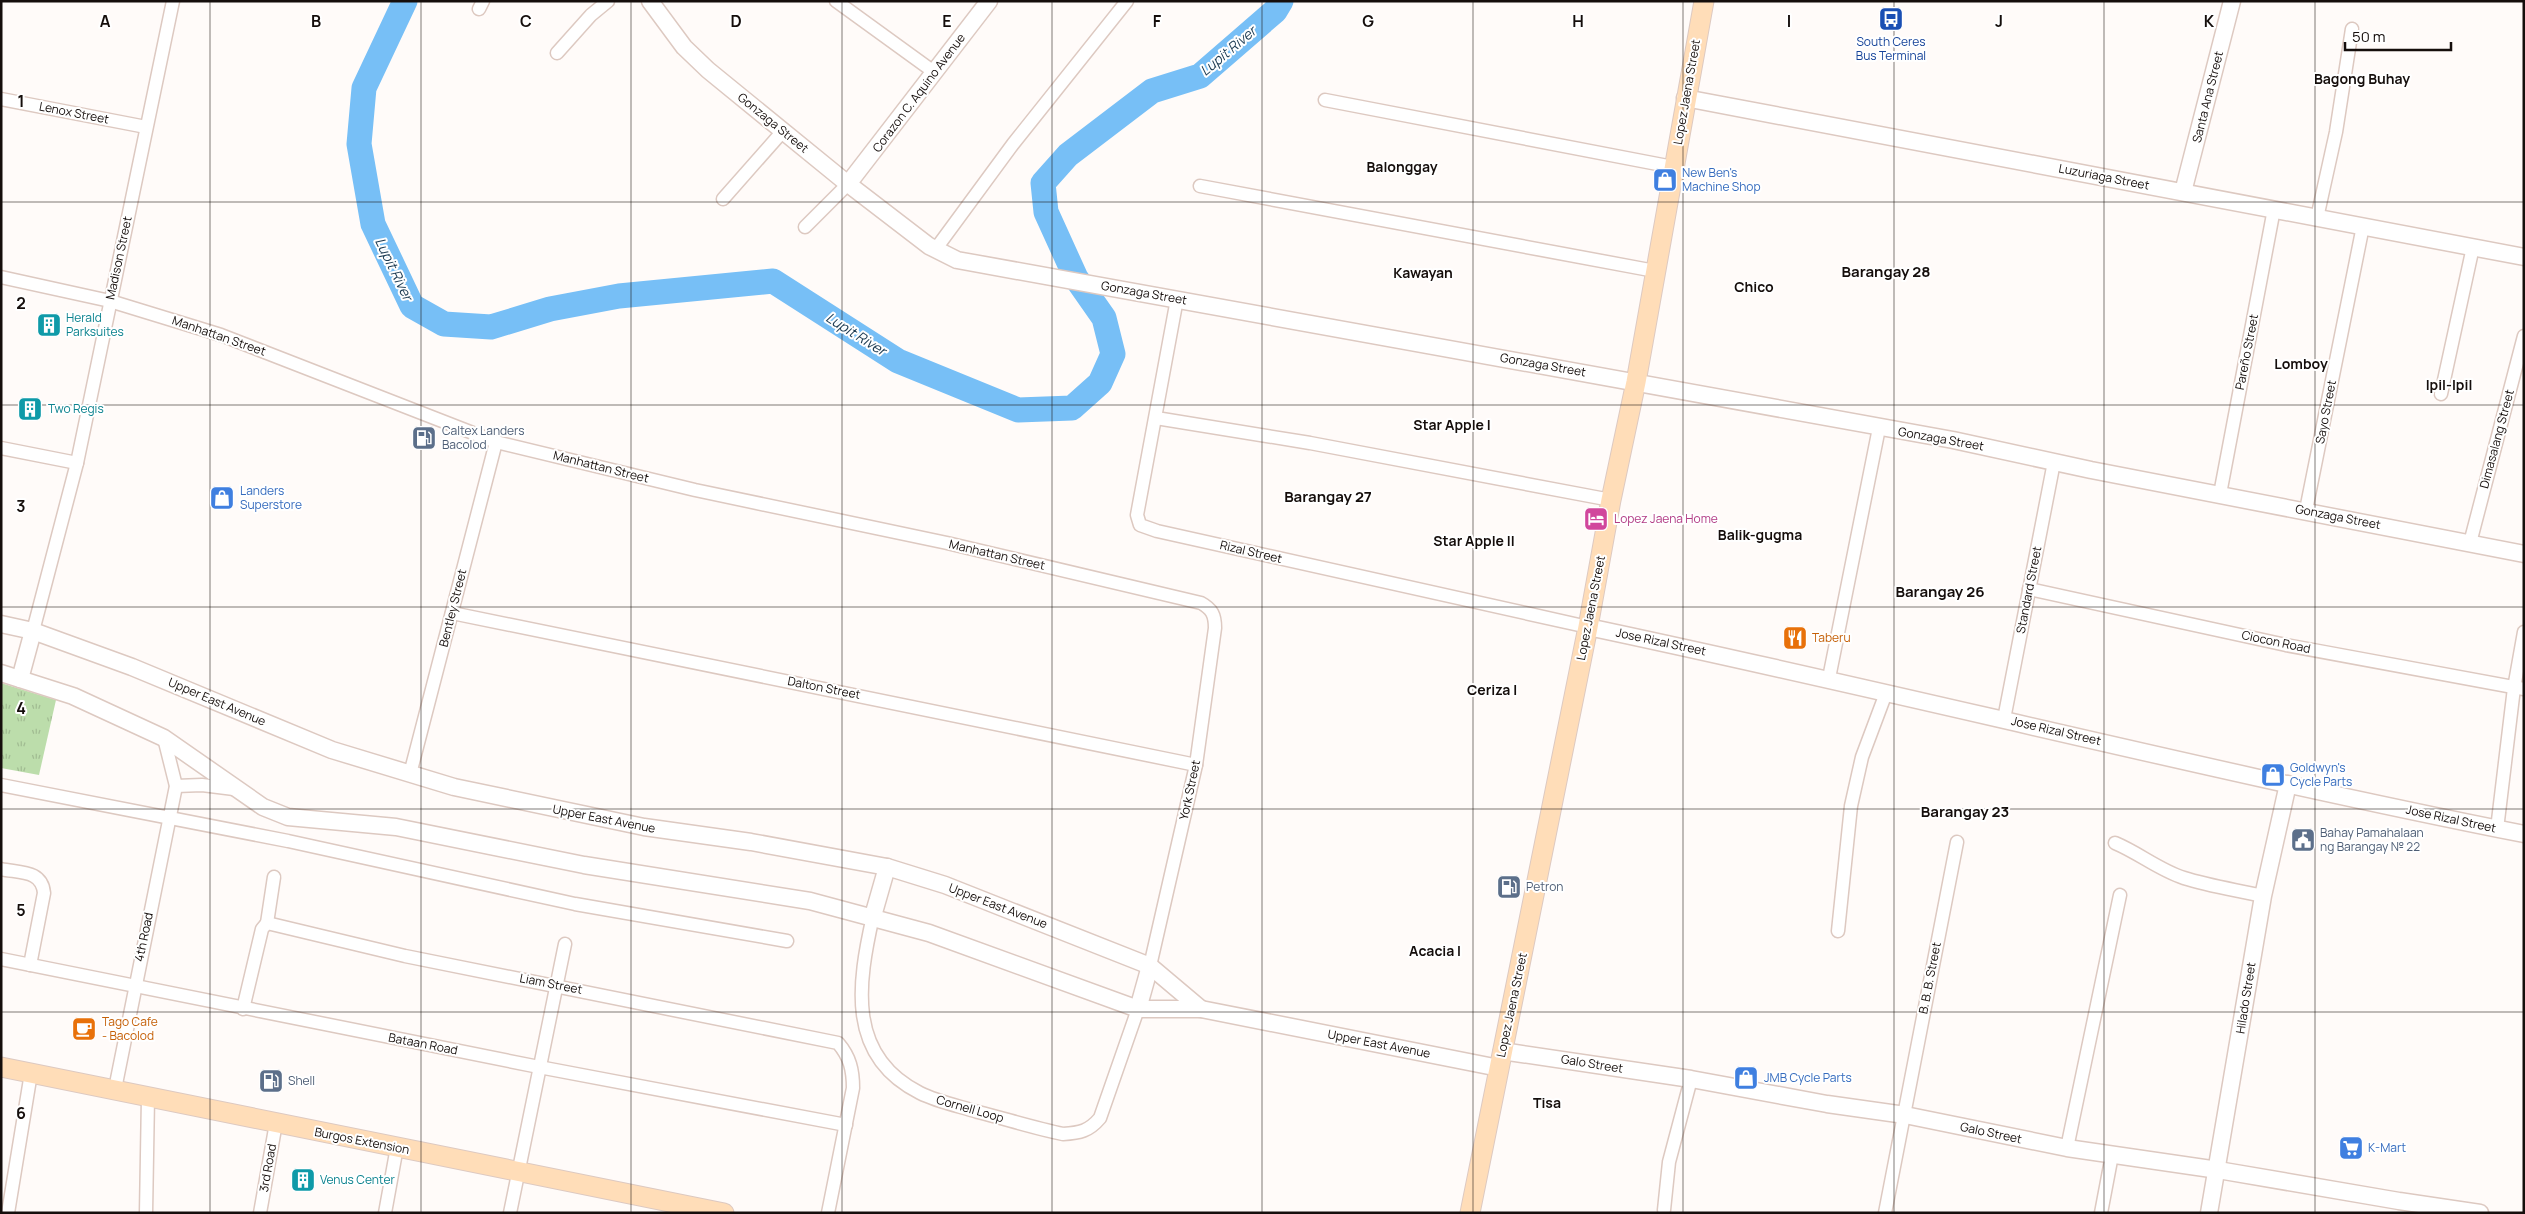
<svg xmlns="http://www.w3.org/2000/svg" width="2525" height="1214" viewBox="0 0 2525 1214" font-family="Manrope,sans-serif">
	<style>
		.grass { fill: url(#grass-tufts) }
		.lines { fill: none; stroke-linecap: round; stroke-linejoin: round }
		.river { stroke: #77bff6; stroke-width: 25 }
		.minor-casing { stroke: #ddc9c1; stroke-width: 15 }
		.tertiary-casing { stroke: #ddc9c1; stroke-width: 19 }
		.secondary-casing { stroke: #ddc9c1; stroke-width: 21 }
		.minor { stroke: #fff; stroke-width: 12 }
		.tertiary { stroke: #fff; stroke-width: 16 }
		.secondary { stroke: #ffddb8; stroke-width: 19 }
		.grid { fill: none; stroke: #150e0c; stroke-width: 1; stroke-opacity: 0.55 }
		.labels { text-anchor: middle; stroke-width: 4; stroke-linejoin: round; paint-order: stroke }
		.transit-label { font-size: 12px; fill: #164399; stroke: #fff }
		.street-label { font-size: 12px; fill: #150e0c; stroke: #fff }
		.shop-label { font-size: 12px; fill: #366cbe; stroke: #fff; text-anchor: start }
		.culture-label { font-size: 12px; fill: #0d838f; stroke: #fff; text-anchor: start }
		.service-label { font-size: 12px; fill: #4e5e75; stroke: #fff; text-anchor: start }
		.hotel-label { font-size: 12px; fill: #b23c85; stroke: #fff; text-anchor: start }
		.food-label { font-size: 12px; fill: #c56008; stroke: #fff; text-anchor: start }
		.water-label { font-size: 14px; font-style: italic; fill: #1a3950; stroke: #fff }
		.neighbourhood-label { font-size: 14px; font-weight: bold; fill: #150e0c; stroke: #fff }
		.quarter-label { font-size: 15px; font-weight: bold; fill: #150e0c; stroke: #fff }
		.grid-label { font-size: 16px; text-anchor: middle; font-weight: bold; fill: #150e0c; stroke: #fff; stroke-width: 4; stroke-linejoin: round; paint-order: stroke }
	</style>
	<defs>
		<pattern id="grass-tufts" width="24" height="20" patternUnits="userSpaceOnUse" patternTransform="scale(1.25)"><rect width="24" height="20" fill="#bcddab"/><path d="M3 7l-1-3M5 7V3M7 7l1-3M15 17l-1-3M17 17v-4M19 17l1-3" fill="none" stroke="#a1bc92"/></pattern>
	</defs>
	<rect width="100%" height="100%" fill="#fffbf9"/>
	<polygon class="grass" points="1,683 56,700 39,775 1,768"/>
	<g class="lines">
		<polyline class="river" points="405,1 364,88 359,144 373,224 412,306 444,324 491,327 550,309 619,296 773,281 898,361 1018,410 1072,408 1100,383 1113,354 1104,318 1076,278 1046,212 1043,183 1068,155 1152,91 1200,76 1275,11 1281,1"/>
		<defs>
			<g id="minor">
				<polyline points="836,1 934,72"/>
				<polyline points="479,9 483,1"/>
				<polyline points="557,53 591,15 608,1"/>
				<polyline points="1,99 146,127"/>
				<polyline points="1325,100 1673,167"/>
				<polyline points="1200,186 1655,271"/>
				<polyline points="723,199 783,131"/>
				<polyline points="2317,218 2336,132 2352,29"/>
				<polyline points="805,227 848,184"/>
				<polyline points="935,250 1013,144 1127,1"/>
				<path d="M 1,277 L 110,301 L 221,335 L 496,442 L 695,490 L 947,543 L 1201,603 C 1212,609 1215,615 1215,628 L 1196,765 L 1150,966"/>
				<polyline points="1177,299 1137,515 1140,525 1157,531 1588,627"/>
				<polyline points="2441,394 2473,247"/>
				<polyline points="1156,418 1310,443 1611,500"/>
				<polyline points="1,448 77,463"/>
				<polyline points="2220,494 2274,209"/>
				<polyline points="2306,510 2363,226"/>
				<polyline points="2470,543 2524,336"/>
				<polyline points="2029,589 2286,645 2524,689"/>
				<polyline points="452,613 1196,765"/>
				<polyline points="33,631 77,463 173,1"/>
				<polyline points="1829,678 1879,428"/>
				<polyline points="2004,719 2054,462"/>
				<polyline points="410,774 496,442"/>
				<polyline points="1,785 288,841 575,904 787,941"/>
				<polyline points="176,786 202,785 234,789"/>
				<polyline points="2497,829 2514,688 2524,632"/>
				<path d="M 2115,843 C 2139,853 2159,870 2184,878 C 2209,886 2237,890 2263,896"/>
				<path d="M 1,869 C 20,873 42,870 44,893 L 30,965"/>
				<path d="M 873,916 C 858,983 846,1056 920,1093 C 938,1102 959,1106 978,1112 C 1006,1119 1034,1128 1063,1134 C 1080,1133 1089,1131 1100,1118 L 1138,1009"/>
				<polyline points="267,923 274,877"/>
				<polyline points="1838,931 1851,806 1862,757 1886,693"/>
				<polyline points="1,959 539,1067 846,1125"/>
				<path d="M 243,1009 L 262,929 L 267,923 L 405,956 L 838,1043 C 850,1057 853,1070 853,1088 L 828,1213"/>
				<polyline points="115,1089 176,786 164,738"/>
				<polyline points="2067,1148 2120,895"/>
				<polyline points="1664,1210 1669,1162 1691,1079"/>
				<polyline points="8,1213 31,1073"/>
				<polyline points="146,1213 148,1097"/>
				<polyline points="260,1213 276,1123"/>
				<polyline points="385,1213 397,1147"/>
				<polyline points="510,1213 565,944"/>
				<polyline points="1885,1213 1957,842"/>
				<polyline points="2101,1213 2112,1155"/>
			</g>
			<g id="tertiary">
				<polyline points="650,1 684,47 708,70 843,180 929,246 957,260 1953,440 2091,470 2524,554"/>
				<polyline points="1685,98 2524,257"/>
				<polyline points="848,184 989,1"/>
				<polyline points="2183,192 2232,1"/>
				<polyline points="1,624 33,631 132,667 332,750 454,787 644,827 751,842 887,867 945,885 1150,966 1201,1009"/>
				<path d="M 1588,627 C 1901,693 2211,772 2524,834"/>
				<polyline points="1,673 73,696 164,738 263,807 288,817 396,827 584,865 810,901 929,933 1138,1009 1201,1009 1499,1068"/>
				<polyline points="20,679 33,631"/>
				<polyline points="873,916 887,867"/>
				<polyline points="1138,1009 1150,966"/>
				<polyline points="1502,1051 1691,1079 1827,1104 1905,1115 2067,1148 2218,1170 2399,1201 2480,1213"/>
				<polyline points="2209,1213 2263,896 2288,784"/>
			</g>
			<g id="secondary">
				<polyline points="1,1067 724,1213"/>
				<polyline points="1470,1213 1588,627 1611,500 1636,382 1704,1"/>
			</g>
		</defs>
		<use href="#minor" class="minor-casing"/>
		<use href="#tertiary" class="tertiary-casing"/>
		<use href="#secondary" class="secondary-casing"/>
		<use href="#minor" class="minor"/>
		<use href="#tertiary" class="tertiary"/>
		<use href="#secondary" class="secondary"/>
	</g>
	<path class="grid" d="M 210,1 L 210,1213M 421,1 L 421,1213M 631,1 L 631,1213M 842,1 L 842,1213M 1052,1 L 1052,1213M 1262,1 L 1262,1213M 1473,1 L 1473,1213M 1683,1 L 1683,1213M 1894,1 L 1894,1213M 2104,1 L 2104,1213M 2315,1 L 2315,1213M 1,202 L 2524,202M 1,405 L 2524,405M 1,607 L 2524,607M 1,809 L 2524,809M 1,1012 L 2524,1012"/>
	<defs>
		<symbol id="bus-square" viewBox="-11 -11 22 22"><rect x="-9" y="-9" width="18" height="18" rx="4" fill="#1a4fb4" stroke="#fff"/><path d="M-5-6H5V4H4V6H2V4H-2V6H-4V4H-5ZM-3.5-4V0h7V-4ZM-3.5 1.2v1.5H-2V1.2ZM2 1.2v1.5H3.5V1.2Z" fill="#fff"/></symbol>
		<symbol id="shop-square" viewBox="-11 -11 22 22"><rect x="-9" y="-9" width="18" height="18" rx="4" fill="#3f7fe0" stroke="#fff"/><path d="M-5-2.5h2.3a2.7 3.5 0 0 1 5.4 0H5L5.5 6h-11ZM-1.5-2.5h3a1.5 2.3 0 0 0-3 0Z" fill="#fff"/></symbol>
		<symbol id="building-square" viewBox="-11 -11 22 22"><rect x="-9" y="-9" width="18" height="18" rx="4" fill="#0f9aa8" stroke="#fff"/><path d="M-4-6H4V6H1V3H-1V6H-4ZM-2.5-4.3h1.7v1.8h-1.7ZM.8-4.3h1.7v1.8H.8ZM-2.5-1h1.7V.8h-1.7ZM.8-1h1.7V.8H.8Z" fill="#fff"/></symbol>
		<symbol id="fuel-square" viewBox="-11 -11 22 22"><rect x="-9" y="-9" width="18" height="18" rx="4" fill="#5c6f8a" stroke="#fff"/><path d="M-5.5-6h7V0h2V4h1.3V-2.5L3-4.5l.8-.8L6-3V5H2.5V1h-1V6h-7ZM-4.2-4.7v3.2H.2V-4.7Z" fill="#fff"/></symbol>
		<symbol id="hotel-square" viewBox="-11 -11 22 22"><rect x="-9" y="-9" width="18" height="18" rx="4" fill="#d1479c" stroke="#fff"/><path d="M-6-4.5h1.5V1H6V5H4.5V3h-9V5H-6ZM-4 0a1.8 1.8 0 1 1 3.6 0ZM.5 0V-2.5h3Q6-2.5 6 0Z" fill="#fff"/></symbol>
		<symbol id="restaurant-square" viewBox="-11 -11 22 22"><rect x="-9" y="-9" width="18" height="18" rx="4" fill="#e8710a" stroke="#fff"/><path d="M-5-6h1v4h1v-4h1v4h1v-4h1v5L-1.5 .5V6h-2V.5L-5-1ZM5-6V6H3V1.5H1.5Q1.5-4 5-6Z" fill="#fff"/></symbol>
		<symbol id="civic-square" viewBox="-11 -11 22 22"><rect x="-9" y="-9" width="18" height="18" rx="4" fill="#5c6f8a" stroke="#fff"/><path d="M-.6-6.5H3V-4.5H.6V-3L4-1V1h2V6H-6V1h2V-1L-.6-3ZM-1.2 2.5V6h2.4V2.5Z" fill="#fff"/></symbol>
		<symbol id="cafe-square" viewBox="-11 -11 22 22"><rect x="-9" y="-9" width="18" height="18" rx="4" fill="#e8710a" stroke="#fff"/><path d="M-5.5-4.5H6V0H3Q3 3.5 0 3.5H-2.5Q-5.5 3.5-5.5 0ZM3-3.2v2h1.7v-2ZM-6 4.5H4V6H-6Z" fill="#fff"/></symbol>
		<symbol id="supermarket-square" viewBox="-11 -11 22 22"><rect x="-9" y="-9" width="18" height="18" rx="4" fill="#3f7fe0" stroke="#fff"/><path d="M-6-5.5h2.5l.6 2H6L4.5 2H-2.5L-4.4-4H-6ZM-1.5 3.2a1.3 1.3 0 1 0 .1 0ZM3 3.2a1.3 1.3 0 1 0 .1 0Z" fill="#fff"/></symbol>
	</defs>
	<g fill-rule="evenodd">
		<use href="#bus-square" x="1877" y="5" width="28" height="28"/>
		<use href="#shop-square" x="1651" y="166" width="28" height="28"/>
		<use href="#building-square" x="35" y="311" width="28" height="28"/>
		<use href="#building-square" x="16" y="395" width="28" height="28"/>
		<use href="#fuel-square" x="410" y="424" width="28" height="28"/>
		<use href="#shop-square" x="208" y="484" width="28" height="28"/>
		<use href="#hotel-square" x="1582" y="505" width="28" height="28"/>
		<use href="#restaurant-square" x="1781" y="624" width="28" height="28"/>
		<use href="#shop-square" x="2259" y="761" width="28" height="28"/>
		<use href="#civic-square" x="2289" y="826" width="28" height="28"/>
		<use href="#fuel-square" x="1495" y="873" width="28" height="28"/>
		<use href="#cafe-square" x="70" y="1015" width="28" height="28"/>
		<use href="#shop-square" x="1732" y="1064" width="28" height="28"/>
		<use href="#fuel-square" x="257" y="1067" width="28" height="28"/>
		<use href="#supermarket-square" x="2337" y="1134" width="28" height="28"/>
		<use href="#building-square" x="289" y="1166" width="28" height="28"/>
	</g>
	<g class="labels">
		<g class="transit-label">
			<text x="1891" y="46">South Ceres<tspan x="1891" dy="14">Bus Terminal</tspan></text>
		</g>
		<g class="street-label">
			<text transform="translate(1687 92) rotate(-80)" y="4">Lopez Jaena Street</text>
			<text transform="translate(919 93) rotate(-53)" y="4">Corazon C. Aquino Avenue</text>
			<text transform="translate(2208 97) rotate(-76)" y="4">Santa Ana Street</text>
			<text transform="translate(74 113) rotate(11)" y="4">Lenox Street</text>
			<text transform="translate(773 123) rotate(39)" y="4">Gonzaga Street</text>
			<text transform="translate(2104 177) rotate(11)" y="4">Luzuriaga Street</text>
			<text transform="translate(119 258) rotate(-78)" y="4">Madison Street</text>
			<text transform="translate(1144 293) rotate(10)" y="4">Gonzaga Street</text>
			<text transform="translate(219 336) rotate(19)" y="4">Manhattan Street</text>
			<text transform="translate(2247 352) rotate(-79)" y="4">Pareño Street</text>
			<text transform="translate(1543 365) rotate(10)" y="4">Gonzaga Street</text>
			<text transform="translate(2326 412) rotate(-79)" y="4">Sayo Street</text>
			<text transform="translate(1941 439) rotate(10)" y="4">Gonzaga Street</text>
			<text transform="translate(2497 439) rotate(-75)" y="4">Dimasalang Street</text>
			<text transform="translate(601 467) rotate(14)" y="4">Manhattan Street</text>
			<text transform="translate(2338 517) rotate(11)" y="4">Gonzaga Street</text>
			<text transform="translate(1251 552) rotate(13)" y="4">Rizal Street</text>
			<text transform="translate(997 555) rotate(13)" y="4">Manhattan Street</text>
			<text transform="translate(2029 590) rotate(-79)" y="4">Standard Street</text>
			<text transform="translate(453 608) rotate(-76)" y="4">Bentley Street</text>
			<text transform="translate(1591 608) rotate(-79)" y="4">Lopez Jaena Street</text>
			<text transform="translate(1661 642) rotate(12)" y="4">Jose Rizal Street</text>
			<text transform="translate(2276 642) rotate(12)" y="4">Ciocon Road</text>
			<text transform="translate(824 688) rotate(11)" y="4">Dalton Street</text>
			<text transform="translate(217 702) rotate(23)" y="4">Upper East Avenue</text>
			<text transform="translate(2056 731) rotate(13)" y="4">Jose Rizal Street</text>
			<text transform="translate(1190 790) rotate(-78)" y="4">York Street</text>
			<text transform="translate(604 819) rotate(11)" y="4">Upper East Avenue</text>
			<text transform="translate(2451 819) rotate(12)" y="4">Jose Rizal Street</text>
			<text transform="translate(998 906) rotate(21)" y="4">Upper East Avenue</text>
			<text transform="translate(144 937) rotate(-78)" y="4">4th Road</text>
			<text transform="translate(1930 978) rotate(-79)" y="4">B. B. B. Street</text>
			<text transform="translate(551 984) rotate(11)" y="4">Liam Street</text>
			<text transform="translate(2246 998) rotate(-81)" y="4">Hilado Street</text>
			<text transform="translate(1512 1005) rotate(-78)" y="4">Lopez Jaena Street</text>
			<text transform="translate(423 1044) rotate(11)" y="4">Bataan Road</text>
			<text transform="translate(1379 1044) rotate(11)" y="4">Upper East Avenue</text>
			<text transform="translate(1592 1064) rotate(9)" y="4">Galo Street</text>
			<text transform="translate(970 1109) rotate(16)" y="4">Cornell Loop</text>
			<text transform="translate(1991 1133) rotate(12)" y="4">Galo Street</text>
			<text transform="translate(362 1141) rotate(11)" y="4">Burgos Extension</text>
			<text transform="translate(268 1168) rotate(-80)" y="4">3rd Road</text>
		</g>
		<g class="shop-label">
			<text x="1682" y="177">New Ben's<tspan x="1682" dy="14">Machine Shop</tspan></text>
			<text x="240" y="495">Landers<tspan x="240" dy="14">Superstore</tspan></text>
			<text x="2290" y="772">Goldwyn's<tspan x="2290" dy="14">Cycle Parts</tspan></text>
			<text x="1764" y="1082">JMB Cycle Parts</text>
			<text x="2368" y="1152">K-Mart</text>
		</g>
		<g class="culture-label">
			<text x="66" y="322">Herald<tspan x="66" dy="14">Parksuites</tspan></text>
			<text x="48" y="413">Two Regis</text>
			<text x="320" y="1184">Venus Center</text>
		</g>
		<g class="service-label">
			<text x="442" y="435">Caltex Landers<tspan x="442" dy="14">Bacolod</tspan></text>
			<text x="2320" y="837">Bahay Pamahalaan<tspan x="2320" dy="14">ng Barangay № 22</tspan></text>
			<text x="1526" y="891">Petron</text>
			<text x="288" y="1085">Shell</text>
		</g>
		<g class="hotel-label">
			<text x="1614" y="523">Lopez Jaena Home</text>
		</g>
		<g class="food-label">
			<text x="1812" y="642">Taberu</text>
			<text x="102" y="1026">Tago Cafe<tspan x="102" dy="14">- Bacolod</tspan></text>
		</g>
		<g class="water-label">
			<text transform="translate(1228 51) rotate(-40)" y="5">Lupit River</text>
			<text transform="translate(394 269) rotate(64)" y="5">Lupit River</text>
			<text transform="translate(856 334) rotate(32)" y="5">Lupit River</text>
		</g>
		<g class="neighbourhood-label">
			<text x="2362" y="84">Bagong Buhay</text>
			<text x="1402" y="172">Balonggay</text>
			<text x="1423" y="278">Kawayan</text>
			<text x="1754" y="292">Chico</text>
			<text x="2301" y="369">Lomboy</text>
			<text x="2449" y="390">Ipil-Ipil</text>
			<text x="1452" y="430">Star Apple I</text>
			<text x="1760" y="540">Balik-gugma</text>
			<text x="1474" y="546">Star Apple II</text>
			<text x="1492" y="695">Ceriza I</text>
			<text x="1435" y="956">Acacia I</text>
			<text x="1547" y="1108">Tisa</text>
		</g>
		<g class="quarter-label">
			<text x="1886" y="277">Barangay 28</text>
			<text x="1328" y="502">Barangay 27</text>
			<text x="1940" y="597">Barangay 26</text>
			<text x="1965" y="817">Barangay 23</text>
		</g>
	</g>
	<g class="grid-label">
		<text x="105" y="27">A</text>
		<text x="316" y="27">B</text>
		<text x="526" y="27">C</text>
		<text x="736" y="27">D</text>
		<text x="947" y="27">E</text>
		<text x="1157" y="27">F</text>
		<text x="1368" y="27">G</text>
		<text x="1578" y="27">H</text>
		<text x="1789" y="27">I</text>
		<text x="1999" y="27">J</text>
		<text x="2209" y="27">K</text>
		<text x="21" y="107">1</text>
		<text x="21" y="309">2</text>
		<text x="21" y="512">3</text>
		<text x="21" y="714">4</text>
		<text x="21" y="916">5</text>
		<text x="21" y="1119">6</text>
	</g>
	<rect width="2525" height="1214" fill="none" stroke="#150e0c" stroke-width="5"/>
	<path d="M2345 42v8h106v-8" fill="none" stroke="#150e0c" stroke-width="2.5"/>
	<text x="2352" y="42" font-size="15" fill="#150e0c" stroke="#ffffff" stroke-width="4" paint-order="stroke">50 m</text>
</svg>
